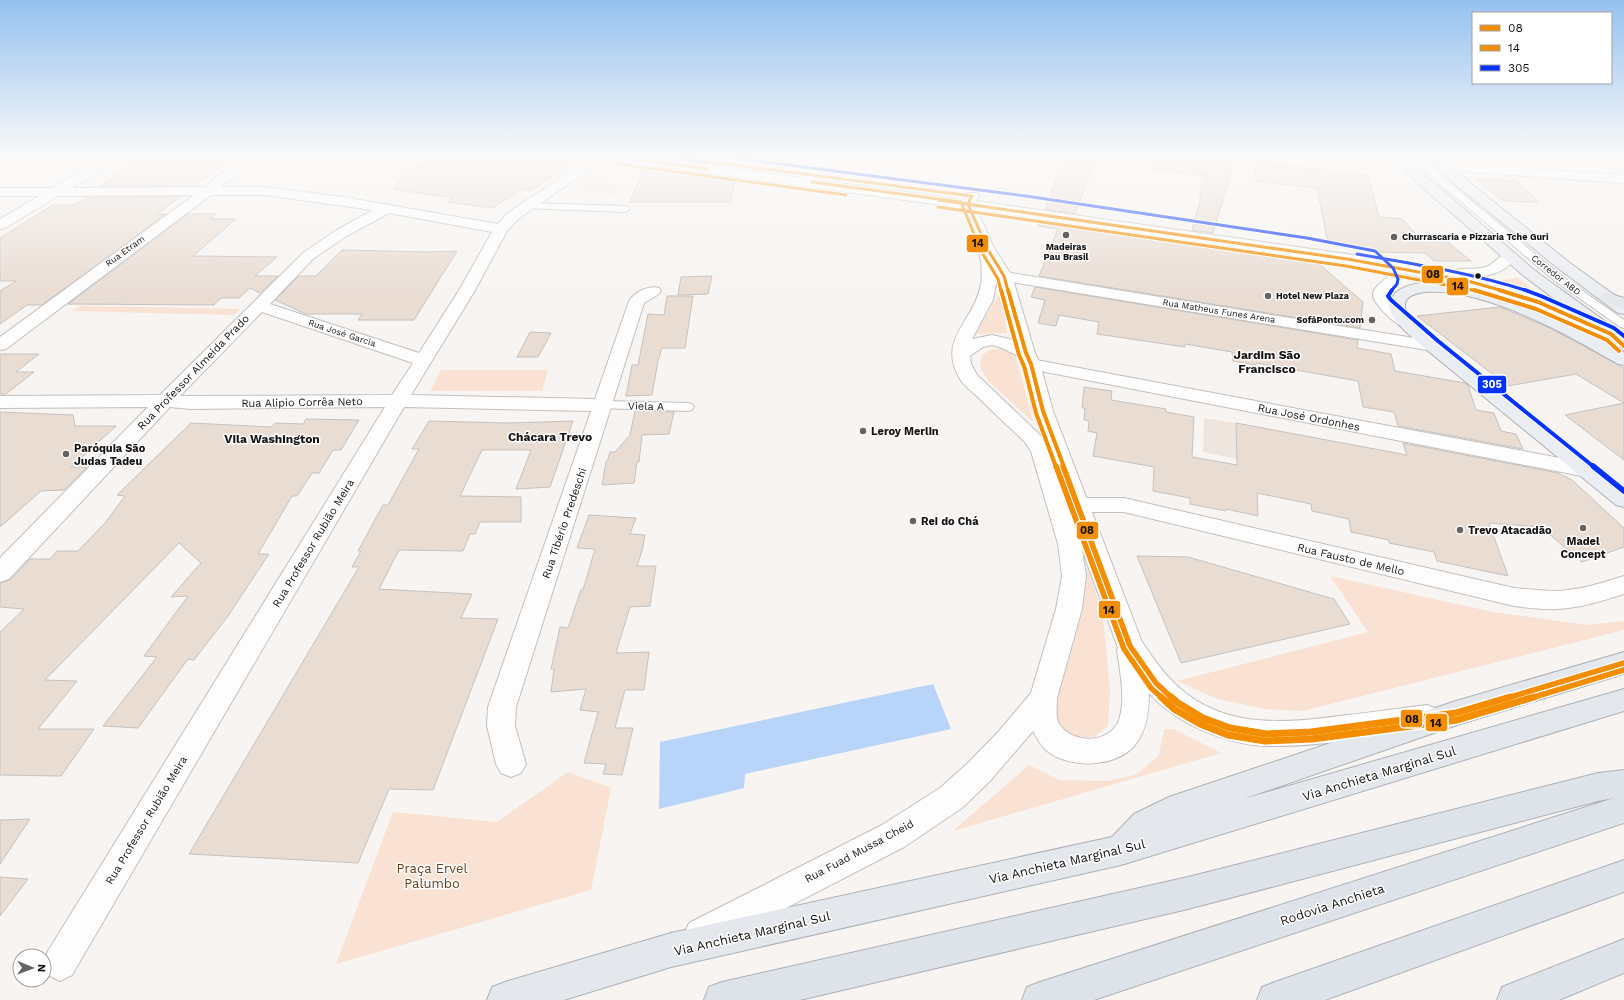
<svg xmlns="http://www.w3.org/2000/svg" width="1624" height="1000" viewBox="0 0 1624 1000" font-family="'Work Sans',sans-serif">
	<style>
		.built { fill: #efe5df }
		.green { fill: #f9e2d3 }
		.water { fill: #b8d4f9 }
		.building { fill: #e9dcd3; stroke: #c5c2c0 }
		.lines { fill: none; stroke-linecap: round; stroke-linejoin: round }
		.service-casing { stroke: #c2c0be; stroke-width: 2 }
		.minor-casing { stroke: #c2c0be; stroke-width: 2 }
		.tertiary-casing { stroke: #c2c0be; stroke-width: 2 }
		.primary-casing { stroke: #acb0b7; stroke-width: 2 }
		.trunk-casing { stroke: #acb0b7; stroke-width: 2 }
		.motorway-casing { stroke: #acb0b7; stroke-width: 2 }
		.service { fill: #fefdfd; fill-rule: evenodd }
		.minor { fill: #fefdfd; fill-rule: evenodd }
		.tertiary { fill: #fefdfd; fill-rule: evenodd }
		.primary { fill: #eaedf1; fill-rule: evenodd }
		.trunk { fill: #e4e8ed; fill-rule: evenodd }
		.motorway { fill: #dee2e9; fill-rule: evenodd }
		.bus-1-far3-casing { stroke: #fff; stroke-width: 5 }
		.bus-1-far2-casing { stroke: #fff; stroke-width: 6 }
		.bus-1-far1-casing { stroke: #fff; stroke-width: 8 }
		.bus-1-casing { stroke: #fff; stroke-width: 10 }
		.bus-2-far3-casing { stroke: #fff; stroke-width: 5 }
		.bus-2-far2-casing { stroke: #fff; stroke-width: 6 }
		.bus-2-far1-casing { stroke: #fff; stroke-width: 8 }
		.bus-2-casing { stroke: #fff; stroke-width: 10 }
		.bus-3-far2-casing { stroke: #fff; stroke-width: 5 }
		.bus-3-far1-casing { stroke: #fff; stroke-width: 6 }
		.bus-3-casing { stroke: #fff; stroke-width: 8 }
		.bus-1-far3 { stroke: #f38d01; stroke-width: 3 }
		.bus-1-far2 { stroke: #f38d01; stroke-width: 4 }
		.bus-1-far1 { stroke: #f38d01; stroke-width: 5.5 }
		.bus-1 { stroke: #f38d01; stroke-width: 7 }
		.bus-2-far3 { stroke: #f38d01; stroke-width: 3 }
		.bus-2-far2 { stroke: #f38d01; stroke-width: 4 }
		.bus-2-far1 { stroke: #f38d01; stroke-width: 5.5 }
		.bus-2 { stroke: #f38d01; stroke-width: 7 }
		.bus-3-far2 { stroke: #0432ff; stroke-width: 3 }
		.bus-3-far1 { stroke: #0432ff; stroke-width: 4 }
		.bus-3 { stroke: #0432ff; stroke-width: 5.5 }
		.poi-dot { fill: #656260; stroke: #fff; stroke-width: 1.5 }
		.bus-dot { fill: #161312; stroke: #fff; stroke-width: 1.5 }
		.labels { text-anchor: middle; stroke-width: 3; stroke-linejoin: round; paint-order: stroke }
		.far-poi-label { font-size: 9px; font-weight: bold; fill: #161312; stroke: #fff; text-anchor: start }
		.far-street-label { font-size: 9px; fill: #161312; stroke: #fff }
		.street-label { font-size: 11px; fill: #161312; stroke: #fff }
		.poi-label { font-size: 11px; font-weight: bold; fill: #161312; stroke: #fff; text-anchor: start }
		.neighbourhood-label { font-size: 12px; font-weight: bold; fill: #161312; stroke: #fff }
		.near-street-label { font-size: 13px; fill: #161312; stroke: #fff }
		.near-park-label { font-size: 13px; fill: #6d3d17; stroke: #fff }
		.line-badge { stroke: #fff; stroke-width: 1.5 }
		.badge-label { font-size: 11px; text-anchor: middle; font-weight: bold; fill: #fff }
		.pale-badge-label { font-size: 11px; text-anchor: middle; font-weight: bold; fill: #111 }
	</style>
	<rect width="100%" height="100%" fill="#f7f4f1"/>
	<g class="built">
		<polygon points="589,181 626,186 615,195 576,190"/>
		<polygon points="1204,418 1236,423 1237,459 1203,452"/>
	</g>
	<g class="green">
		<polygon points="1518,277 1539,296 1493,282"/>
		<polygon points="1000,292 1007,333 976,334"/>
		<polygon points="80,306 240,309 234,315 72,311"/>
		<polygon points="992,349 1002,349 1016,357 1033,422 989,382 980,367 982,355"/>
		<polygon points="441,370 548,370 542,391 430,391"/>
		<polygon points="1087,563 1103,618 1110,689 1108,726 1094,737 1073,737 1054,728 1048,712 1065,673 1083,610"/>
		<polygon points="1330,576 1493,612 1587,625 1624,621 1624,630 1302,711 1265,709 1217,699 1177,681 1368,632"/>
		<polygon points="1164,729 1173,729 1221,753 953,831 1029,765 1059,780 1108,781 1137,774 1159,755"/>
		<polygon points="568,772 611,788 591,890 336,964 393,812 497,822"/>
	</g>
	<polygon class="water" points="933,684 951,729 745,774 744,788 659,809 660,742"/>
	<g class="building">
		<polygon points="142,157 233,157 195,186 101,186"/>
		<polygon points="450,157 572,157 563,163 570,164 530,191 521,189 493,208 448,202 453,198 393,189 409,171 429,160 441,162"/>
		<polygon points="672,157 741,157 738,168 672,159"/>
		<polygon points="1069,157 1095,157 1075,214 1045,209 1061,166 1065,166"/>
		<polygon points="1154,157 1207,157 1235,160 1213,233 1192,230 1201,197 1199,196 1203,189 1200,188 1207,176 1154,170"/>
		<polygon points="1255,162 1368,175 1379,217 1402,219 1416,234 1439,235 1471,261 1434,261 1425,253 1369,252 1328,243 1317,188 1256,181"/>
		<polygon points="644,170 672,170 736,178 730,202 630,202"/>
		<polygon points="1476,179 1516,181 1539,202 1504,201"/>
		<polygon points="86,197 180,197 157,214 166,214 42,305 27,305 0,324 0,291 16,281 0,281 0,238 53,205 75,205"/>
		<polygon points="188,214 216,214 210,219 236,219 193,256 277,257 255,276 278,276 260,293 250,288 239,298 221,298 214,305 68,304"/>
		<polygon points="1040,221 1274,255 1274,256 1319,264 1363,302 1360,328 1039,276 1058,229 1038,226"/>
		<polygon points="342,250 429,252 457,251 414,320 358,320 362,314 306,314 275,300 299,276 316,276"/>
		<polygon points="712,276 708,294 678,295 681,277"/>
		<polygon points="1035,287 1358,340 1357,348 1391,354 1395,371 1465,383 1468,385 1476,410 1494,413 1501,431 1516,434 1523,449 1398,426 1394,412 1363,407 1358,381 1256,363 1256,365 1233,361 1232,352 1185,344 1185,347 1097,334 1099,322 1059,315 1056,326 1038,323 1045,300 1031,297"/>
		<polygon points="667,296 693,296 685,348 662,348 658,361 652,395 626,396 632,365 638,365 648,314 664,315"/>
		<polygon points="1500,307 1550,328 1624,368 1624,460 1565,415 1624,403 1576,374 1508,386 1417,316"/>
		<polygon points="530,332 551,333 538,357 517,357"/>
		<polygon points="0,354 39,354 16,372 34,372 6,394 0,394"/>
		<polygon points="1084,387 1112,391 1111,400 1166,409 1166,412 1194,417 1192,457 1237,465 1236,423 1407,455 1403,443 1558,473 1572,480 1624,528 1624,547 1582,562 1541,527 1489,523 1508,576 1437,561 1434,552 1389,543 1389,540 1351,532 1349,519 1312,511 1311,504 1257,493 1258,516 1226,509 1226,511 1190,504 1190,498 1153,491 1154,467 1093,456 1097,433 1088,431 1089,421 1084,420 1085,408 1082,408"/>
		<polygon points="635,411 674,412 669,434 642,435 639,462 637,462 634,483 602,485 606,462 608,459 610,452 615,452 630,435"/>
		<polygon points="0,412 73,415 75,426 116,426 71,467 87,467 64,490 41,491 0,527"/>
		<polygon points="306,419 359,420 341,450 333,450 319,473 312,473 297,496 292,496 258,554 269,554 228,616 194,660 188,659 138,728 103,726 157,657 144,656 188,596 171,597 201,563 179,543 45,680 77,681 38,729 94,729 61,776 0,775 0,632 24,609 0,607 0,583 10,580 30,559 50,559 57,551 78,551 105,523 125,496 117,495 191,423 272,427 275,423 303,424"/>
		<polygon points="429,421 508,423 573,421 550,487 516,489 531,450 482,450 460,496 521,497 521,522 480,522 475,534 470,534 463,551 399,550 379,589 472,594 461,618 498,619 433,790 389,789 358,863 189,854 359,567 352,567 361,551 358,551 383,505 388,505 419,449 412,449"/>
		<polygon points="589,515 636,518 630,534 645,535 642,551 637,566 656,566 650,606 630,607 616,653 649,652 644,690 625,690 615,728 633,728 622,775 603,774 606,764 584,763 598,712 580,710 586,689 551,692 554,669 551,669 560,627 568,628 581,590 583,590 595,549 577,548"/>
		<polygon points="1137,556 1188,557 1334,599 1350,624 1181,663"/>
		<polygon points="30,819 0,864 0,820"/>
		<polygon points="0,877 28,879 0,916"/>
	</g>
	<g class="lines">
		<defs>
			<g id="service">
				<polygon points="1415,157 1423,157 1446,180 1563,277 1624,320 1624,328 1620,327 1555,281 1440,184"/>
				<polygon points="527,203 626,206 630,209 626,212 524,208 523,206 524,204"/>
				<polygon points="603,401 688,403 692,404 694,407 692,410 688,411 599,408 597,405 599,402"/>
			</g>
			<g id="minor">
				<path d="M 104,157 L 119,157 L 117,160 L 71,188 L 205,187 L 242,157 L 256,157 L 221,187 L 265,187 L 343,197 L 498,224 L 506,215 L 522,203 L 594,157 L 608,157 L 532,209 L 516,221 L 507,231 L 474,292 L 411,395 L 595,399 L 629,301 C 635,292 649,285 659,288 L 661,291 L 659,294 L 644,303 L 516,707 L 515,726 L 526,764 L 521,773 L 511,777 L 501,773 L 496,764 L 487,726 L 488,707 L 591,411 L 404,407 L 72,975 L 60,981 L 48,975 C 44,966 44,960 48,951 L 385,407 L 190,409 L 170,407 L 9,579 L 0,582 L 0,558 L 148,407 L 0,408 L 0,396 L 160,395 L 303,253 L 335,231 L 373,210 L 265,195 L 211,195 L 6,349 L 0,350 L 0,337 L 194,195 L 58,196 L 5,228 L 0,229 L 0,219 L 39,196 L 0,196 L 0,188 L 52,188 ZM 389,213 L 492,232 L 458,292 L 419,353 L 270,304 L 313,259 L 345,237 ZM 262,312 L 413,363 L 392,395 L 180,396 Z"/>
				<polygon points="1443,163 1624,175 1624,183 1439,170 1437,167 1439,164"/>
				<polygon points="1005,272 1433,341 1439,342 1442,346 1439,350 1433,351 999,280 997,277 999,274"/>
				<polygon points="1031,359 1587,463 1594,465 1598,470 1594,475 1587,477 1025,368 1022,364 1025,360"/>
				<path d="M 1078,498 L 1124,498 L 1514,588 C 1528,589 1543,591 1557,591 C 1580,590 1602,583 1624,576 L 1624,594 C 1602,601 1580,608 1557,609 C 1543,610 1528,608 1514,606 L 1124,512 L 1078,512 L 1070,510 L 1067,505 L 1070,500 Z"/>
			</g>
			<g id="tertiary">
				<polygon points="0,157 11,157 9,160 0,162"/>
				<path d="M 614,157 L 647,157 L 803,178 L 823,157 L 836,157 L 816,180 L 963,200 L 967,193 L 977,193 L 979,196 L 976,201 L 1347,254 L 1453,273 L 1456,270 C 1466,267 1477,271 1488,266 C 1498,261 1503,250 1515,253 L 1518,256 C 1507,271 1492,276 1474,278 C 1524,290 1570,310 1617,330 L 1620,334 L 1617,338 L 1611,339 L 1605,338 L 1532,305 L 1487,291 L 1454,283 L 1347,264 L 977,210 L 994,248 L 1012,276 L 1035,353 L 1040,364 L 1053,411 L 1142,642 C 1155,661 1168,680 1187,694 C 1234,730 1294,722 1348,715 C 1375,712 1401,708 1427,705 L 1437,709 L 1441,717 L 1437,725 L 1427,729 C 1374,736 1321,747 1267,746 C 1237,746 1193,730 1169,711 C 1161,706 1155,699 1149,693 C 1149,711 1147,730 1135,745 C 1115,768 1070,769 1047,751 C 1041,746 1037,738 1033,731 L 990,781 L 962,808 L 904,847 L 701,952 L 689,947 L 684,935 L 689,923 L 882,825 L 940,788 L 968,763 L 999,731 L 1031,693 L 1056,609 L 1062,576 L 1058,544 L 1031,451 L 1024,441 C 1009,427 994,413 980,399 C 974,393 965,387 960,379 C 936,339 975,321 981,284 C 985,256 973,233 963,208 L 620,161 L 616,160 ZM 997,279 L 1014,340 L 992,335 L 972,339 L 993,300 ZM 992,345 L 1002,348 L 1018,356 L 1022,364 L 1033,411 L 1044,440 L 1038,433 L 977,375 L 971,364 L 970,356 L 983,347 ZM 1082,549 L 1118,648 L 1117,650 C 1120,672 1126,699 1119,720 C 1110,744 1073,744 1060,725 C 1055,719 1057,706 1057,698 L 1082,609 L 1086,576 Z"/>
				<path d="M 1391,276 L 1397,278 L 1399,281 L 1389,293 C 1389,306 1408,313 1415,323 L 1413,327 C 1409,328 1405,329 1401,326 C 1393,322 1371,302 1373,293 C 1374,290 1376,287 1378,285 C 1383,281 1385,278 1391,276 Z"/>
			</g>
			<g id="primary">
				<polygon points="1395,157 1408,157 1425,175 1534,270 1624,335 1624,348 1618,347 1524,276 1415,181"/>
				<polygon points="1429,157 1442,157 1475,187 1570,263 1624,302 1624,314 1618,313 1603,302 1559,269 1456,185"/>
				<path d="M 1432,282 C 1500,286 1566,318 1624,352 L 1624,365 L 1618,364 C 1567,334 1485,288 1425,292 C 1418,293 1406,295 1405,304 C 1404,315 1417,324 1425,330 L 1624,489 L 1624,507 L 1616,505 L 1427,350 C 1413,337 1393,325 1389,306 C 1392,286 1415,283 1432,282 Z"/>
			</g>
			<g id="trunk">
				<polygon points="1608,293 1624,298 1624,309 1602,301 1600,298 1602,295"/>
				<polygon points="1624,652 1624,674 1457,725 1243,799 1624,689 1624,711 1121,865 671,967 564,1000 487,1000 492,987 505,982 671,933 1112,837 1134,814 1169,797 1456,701"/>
			</g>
			<g id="motorway">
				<polygon points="1624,770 1624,823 1094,1000 1022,1000 1027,987 1040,982 1614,798 1598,801 1188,909 800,1000 704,1000 709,987 722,982 1188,877 1598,773"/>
				<polygon points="1624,860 1624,892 1325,1000 1257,1000 1262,987 1275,982"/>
				<polygon points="1624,939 1624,973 1559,1000 1497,1000 1502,987"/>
			</g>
		</defs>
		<use href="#service" class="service-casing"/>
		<use href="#minor" class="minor-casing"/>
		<use href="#tertiary" class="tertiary-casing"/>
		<use href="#primary" class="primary-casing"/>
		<use href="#trunk" class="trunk-casing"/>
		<use href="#motorway" class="motorway-casing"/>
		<use href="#service" class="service"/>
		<use href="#minor" class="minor"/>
		<use href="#tertiary" class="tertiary"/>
		<use href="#primary" class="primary"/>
		<use href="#trunk" class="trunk"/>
		<use href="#motorway" class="motorway"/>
		<defs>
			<g id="bus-1-far3">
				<polyline points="620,157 707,169"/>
				<polyline points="673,157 972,196 968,204 987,248 1004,276 1008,291"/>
				<polyline points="939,200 1347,259 1468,281 1503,291"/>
			</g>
			<g id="bus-1-far2">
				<polyline points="1008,290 1026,353 1031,364 1043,411 1064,467"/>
				<polyline points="1499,290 1538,302 1611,334 1624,346"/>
			</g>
			<g id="bus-1-far1">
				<polyline points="1063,466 1130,646 1156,683 1172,698"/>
				<polyline points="1507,698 1624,663"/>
			</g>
			<polyline id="bus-1" points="1171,697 1178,703 1203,718 1230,728 1266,734 1311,732 1456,713 1510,697"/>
			<g id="bus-2-far3">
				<polyline points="619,164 846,195"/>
				<polyline points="812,182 961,202 981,251 998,279 1001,291"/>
				<polyline points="938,207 1346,266 1477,291"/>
			</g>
			<g id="bus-2-far2">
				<polyline points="1001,290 1019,355 1024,366 1036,413 1056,467"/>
				<polyline points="1474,290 1536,309 1607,340 1619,351"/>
			</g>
			<g id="bus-2-far1">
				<polyline points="1056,466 1124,649 1151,688 1162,698"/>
				<polyline points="1531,698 1624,670"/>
			</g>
			<polyline id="bus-2" points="1161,697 1174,709 1200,724 1228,735 1265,741 1312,739 1457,720 1534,697"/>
			<g id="bus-3-far2">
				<polyline points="671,157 708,162"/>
				<polyline points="727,157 1026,196 1307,238 1375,251 1393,268 1398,279 1397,284 1391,291"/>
				<path d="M 1357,254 C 1415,264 1472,273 1528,291"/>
			</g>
			<g id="bus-3-far1">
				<polyline points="1392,290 1388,296 1391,300 1438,341 1594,467"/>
				<polyline points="1525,290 1541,296 1614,328 1624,336"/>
			</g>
			<polyline id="bus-3" points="1593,466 1624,491"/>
		</defs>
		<use href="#bus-1-far3" class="bus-1-far3-casing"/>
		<use href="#bus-1-far2" class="bus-1-far2-casing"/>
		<use href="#bus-1-far1" class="bus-1-far1-casing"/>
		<use href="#bus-1" class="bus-1-casing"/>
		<use href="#bus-2-far3" class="bus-2-far3-casing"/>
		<use href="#bus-2-far2" class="bus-2-far2-casing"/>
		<use href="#bus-2-far1" class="bus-2-far1-casing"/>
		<use href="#bus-2" class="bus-2-casing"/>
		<use href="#bus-3-far2" class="bus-3-far2-casing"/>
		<use href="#bus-3-far1" class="bus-3-far1-casing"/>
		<use href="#bus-3" class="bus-3-casing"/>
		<use href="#bus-1-far3" class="bus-1-far3"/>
		<use href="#bus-1-far2" class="bus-1-far2"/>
		<use href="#bus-1-far1" class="bus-1-far1"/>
		<use href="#bus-1" class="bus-1"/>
		<use href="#bus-2-far3" class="bus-2-far3"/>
		<use href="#bus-2-far2" class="bus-2-far2"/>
		<use href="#bus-2-far1" class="bus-2-far1"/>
		<use href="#bus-2" class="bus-2"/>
		<use href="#bus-3-far2" class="bus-3-far2"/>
		<use href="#bus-3-far1" class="bus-3-far1"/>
		<use href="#bus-3" class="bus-3"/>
	</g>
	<linearGradient id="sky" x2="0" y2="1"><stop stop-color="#95c1ef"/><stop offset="0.53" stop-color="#fbfaf9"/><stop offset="1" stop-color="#fbfaf9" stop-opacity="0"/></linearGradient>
	<rect width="1624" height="297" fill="url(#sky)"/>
	<g class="poi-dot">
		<circle cx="1066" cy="235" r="4"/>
		<circle cx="1394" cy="237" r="4"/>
		<circle cx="1268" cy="296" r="4"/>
		<circle cx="1372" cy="320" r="4"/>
		<circle cx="863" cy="431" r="4"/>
		<circle cx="66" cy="454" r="4"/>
		<circle cx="913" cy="521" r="4"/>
		<circle cx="1583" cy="528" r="4"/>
		<circle cx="1460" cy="530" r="4"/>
	</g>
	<circle class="bus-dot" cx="1478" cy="276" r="3.5"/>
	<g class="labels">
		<g class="far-poi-label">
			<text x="1402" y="240">Churrascaria e Pizzaria Tche Guri</text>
			<text x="1066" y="250" text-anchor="middle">Madeiras<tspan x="1066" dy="10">Pau Brasil</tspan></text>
			<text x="1276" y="299">Hotel New Plaza</text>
			<text x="1364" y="323" text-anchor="end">SofáPonto.com</text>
		</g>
		<g class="far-street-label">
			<text transform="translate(125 251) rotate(-36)" y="3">Rua Etram</text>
			<text transform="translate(1556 275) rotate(38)" y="3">Corredor ABD</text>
			<text transform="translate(1219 311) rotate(9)" y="3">Rua Matheus Funes Arena</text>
			<text transform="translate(342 333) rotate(18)" y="3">Rua José Garcia</text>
		</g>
		<g class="street-label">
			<text transform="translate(193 372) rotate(-46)" y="4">Rua Professor Almeida Prado</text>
			<text transform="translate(302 402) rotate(-1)" y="4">Rua Alipio Corrêa Neto</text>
			<text transform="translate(646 406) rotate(1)" y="4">Viela A</text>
			<text transform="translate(1309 417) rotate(11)" y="4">Rua José Ordonhes</text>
			<text transform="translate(564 523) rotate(-71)" y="4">Rua Tibério Predeschi</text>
			<text transform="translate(313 543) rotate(-59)" y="4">Rua Professor Rubião Meira</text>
			<text transform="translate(1351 559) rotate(13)" y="4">Rua Fausto de Mello</text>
			<text transform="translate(146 820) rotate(-59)" y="4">Rua Professor Rubião Meira</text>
			<text transform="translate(859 851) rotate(-28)" y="4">Rua Fuad Mussa Cheid</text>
		</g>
		<g class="poi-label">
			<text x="871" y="435">Leroy Merlin</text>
			<text x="74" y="452">Paróquia São<tspan x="74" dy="13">Judas Tadeu</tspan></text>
			<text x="921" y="525">Rei do Chá</text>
			<text x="1468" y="534">Trevo Atacadão</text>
			<text x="1583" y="545" text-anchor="middle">Madel<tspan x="1583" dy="13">Concept</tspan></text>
		</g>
		<g class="neighbourhood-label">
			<text x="1267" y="359">Jardim São<tspan x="1267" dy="14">Francisco</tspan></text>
			<text x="550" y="441">Chácara Trevo</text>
			<text x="272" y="443">Vila Washington</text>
		</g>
		<g class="near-street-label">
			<text transform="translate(1379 773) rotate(-17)" y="5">Via Anchieta Marginal Sul</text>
			<text transform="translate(1067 861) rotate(-13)" y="5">Via Anchieta Marginal Sul</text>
			<text transform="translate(1332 904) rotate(-18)" y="5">Rodovia Anchieta</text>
			<text transform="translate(752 933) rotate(-13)" y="5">Via Anchieta Marginal Sul</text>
		</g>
		<g class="near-park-label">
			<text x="432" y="873">Praça Ervel<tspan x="432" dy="15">Palumbo</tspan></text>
		</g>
	</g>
	<g class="line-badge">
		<rect x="966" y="234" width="23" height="19" rx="4" fill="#f38d01"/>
		<rect x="1421" y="265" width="23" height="19" rx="4" fill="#f38d01"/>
		<rect x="1446" y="277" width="23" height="19" rx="4" fill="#f38d01"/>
		<rect x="1477" y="375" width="30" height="19" rx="4" fill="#0432ff"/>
		<rect x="1076" y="521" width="23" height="19" rx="4" fill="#f38d01"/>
		<rect x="1098" y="600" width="23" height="19" rx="4" fill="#f38d01"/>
		<rect x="1400" y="709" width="23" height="19" rx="4" fill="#f38d01"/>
		<rect x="1425" y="713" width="23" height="19" rx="4" fill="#f38d01"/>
	</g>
	<g class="badge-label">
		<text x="1492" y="388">305</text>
	</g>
	<g class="pale-badge-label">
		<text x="978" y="247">14</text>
		<text x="1433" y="278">08</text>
		<text x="1458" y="290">14</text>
		<text x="1087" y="534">08</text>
		<text x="1109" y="614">14</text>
		<text x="1412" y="723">08</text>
		<text x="1436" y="727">14</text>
	</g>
	<rect x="1472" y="12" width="140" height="72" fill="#ffffff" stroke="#a2a1a0"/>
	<rect x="1480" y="25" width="20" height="6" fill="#f38d01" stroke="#a2a1a0"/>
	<text x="1508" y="32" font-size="12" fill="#161312">08</text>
	<rect x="1480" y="45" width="20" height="6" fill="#f38d01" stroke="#a2a1a0"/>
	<text x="1508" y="52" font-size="12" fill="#161312">14</text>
	<rect x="1480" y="65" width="20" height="6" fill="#0432ff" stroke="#a2a1a0"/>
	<text x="1508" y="72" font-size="12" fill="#161312">305</text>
	<g transform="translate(32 968) rotate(91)"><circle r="19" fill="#ffffff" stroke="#a2a1a0"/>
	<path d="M0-3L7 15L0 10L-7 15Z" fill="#656260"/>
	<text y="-6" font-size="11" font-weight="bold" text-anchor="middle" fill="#161312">N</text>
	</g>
</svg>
